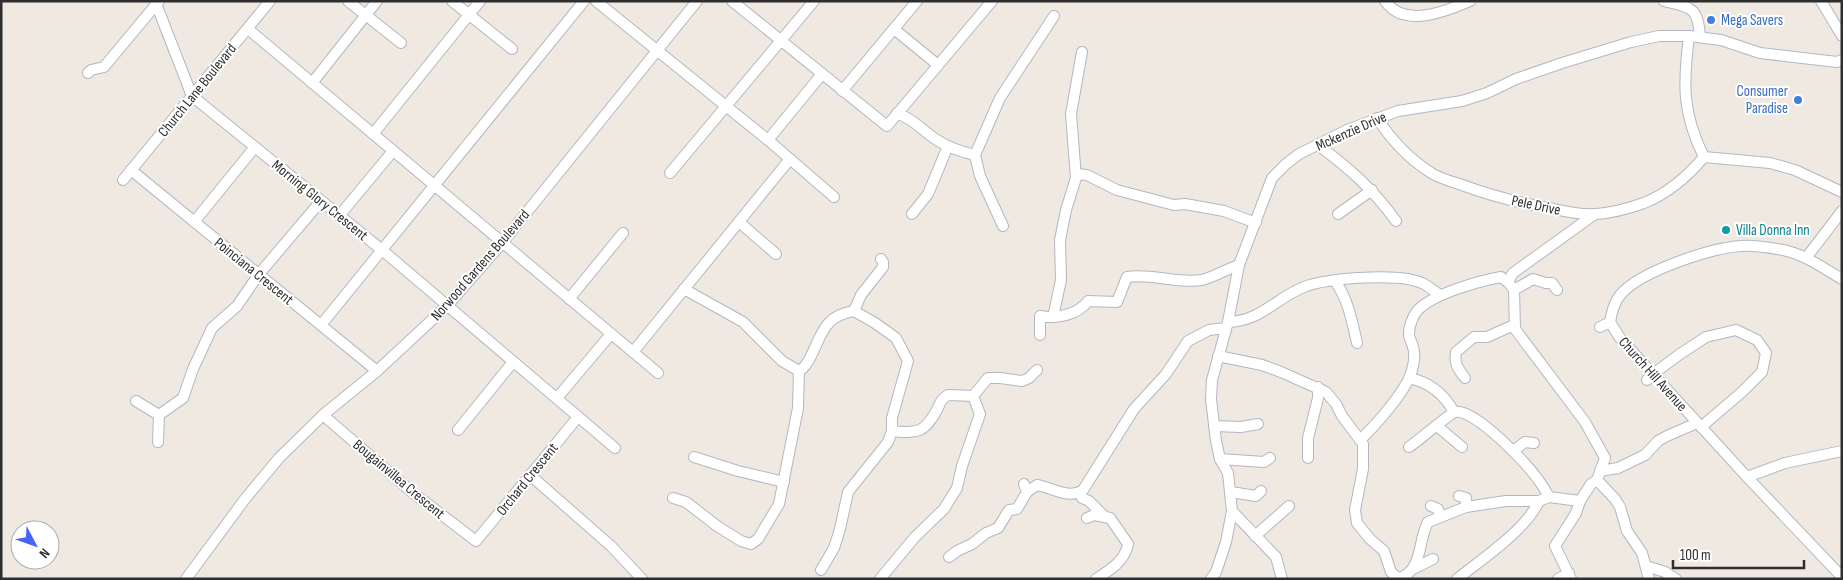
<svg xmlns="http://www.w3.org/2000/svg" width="1843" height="580" viewBox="0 0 1843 580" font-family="'Sofia Sans Condensed',sans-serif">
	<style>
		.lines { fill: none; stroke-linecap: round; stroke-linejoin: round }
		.minor-casing { stroke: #b4b7c1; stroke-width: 12 }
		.minor { stroke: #fff; stroke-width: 10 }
		.shop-dot { fill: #3f7fe0; stroke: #fff; stroke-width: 2 }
		.culture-dot { fill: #0f9aa8; stroke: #fff; stroke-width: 2 }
		.labels { text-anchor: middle; stroke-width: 4; stroke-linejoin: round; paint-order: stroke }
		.shop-label { font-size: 15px; fill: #366cbe; stroke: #fff; text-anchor: start }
		.street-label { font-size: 15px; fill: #2e2e2e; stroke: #fff }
		.culture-label { font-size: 15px; fill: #0d838f; stroke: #fff; text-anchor: start }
	</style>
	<rect width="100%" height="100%" fill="#efe9e1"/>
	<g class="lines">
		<defs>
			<g id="minor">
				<polyline points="155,1 192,96 382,250 615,448"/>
				<polyline points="348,1 401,43"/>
				<polyline points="452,1 512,49"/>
				<polyline points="596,1 768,140 834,197"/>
				<polyline points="732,1 887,126 992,1"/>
				<path d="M 1385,1 C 1404,29 1447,11 1470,1"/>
				<path d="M 1664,1 C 1691,8 1698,6 1700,37"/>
				<polyline points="1821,1 1842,36"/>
				<polyline points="248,29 658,373"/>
				<polyline points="894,29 938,65"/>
				<path d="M 1689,36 C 1683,84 1682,113 1704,157 L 1770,163 L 1795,170 L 1842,192"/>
				<polyline points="88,73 91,70 104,67 159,1"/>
				<polyline points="312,83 377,1"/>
				<polyline points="842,91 917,1"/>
				<path d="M 897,113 C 917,121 921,130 937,140 C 949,148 962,152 975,155 L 1000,98 L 1054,16"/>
				<path d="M 1377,118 C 1392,141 1410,160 1433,174 C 1442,179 1453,182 1462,185 C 1492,196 1523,204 1554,209 C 1567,212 1582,215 1596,214 C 1611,213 1630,208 1644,203 C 1669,193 1687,177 1704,157"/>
				<polyline points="373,134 480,1"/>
				<polyline points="768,140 822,74"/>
				<path d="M 1318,145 C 1350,169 1372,188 1396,221"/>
				<polyline points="975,155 980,176 1003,226"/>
				<polyline points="131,170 377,371"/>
				<polyline points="670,173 814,1"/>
				<polyline points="1076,174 1087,175 1117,190 1174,205 1185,204 1224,211 1256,223"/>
				<polyline points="123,180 270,1"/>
				<polyline points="912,214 928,194 948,146"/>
				<polyline points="1338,214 1372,190"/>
				<polyline points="339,216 393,151"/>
				<polyline points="194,222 255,147"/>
				<polyline points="739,222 776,254"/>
				<polyline points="1806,258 1842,211"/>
				<path d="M 1842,279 C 1823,268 1804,254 1783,250 C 1772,248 1752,245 1741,246 C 1711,248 1641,271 1621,294 C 1614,302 1612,312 1610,322 L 1620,338 L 1747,477 L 1842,577"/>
				<path d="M 1335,281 C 1348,299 1352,321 1357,343"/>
				<polyline points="1508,282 1513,273 1595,214"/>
				<path d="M 684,289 L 743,322 L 782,361 L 799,371 C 804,369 806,364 809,360 C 822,335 823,316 854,311 L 875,323 L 896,338 L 908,361 L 892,418 L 892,431 C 919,434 925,432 938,408 C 940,402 942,398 948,395 L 973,396"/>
				<polyline points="1514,290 1533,279 1546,283 1552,283 1557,290"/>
				<polyline points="569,299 623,233"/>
				<polyline points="854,311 861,295 883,267 883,262 881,259"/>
				<polyline points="1053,317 1061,280 1060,240 1066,210 1076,178 1071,114 1082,52"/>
				<path d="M 1228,322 C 1261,321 1276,298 1304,287 C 1327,278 1402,272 1424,284 C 1430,287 1435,292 1440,295"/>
				<polyline points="321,325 584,1"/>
				<polyline points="1600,327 1610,322"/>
				<path d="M 1040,335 L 1040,316 C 1056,319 1078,315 1088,301 L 1117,302 L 1127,277 C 1152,273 1177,284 1202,280 C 1214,277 1227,269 1239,265"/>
				<polyline points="633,352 790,159"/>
				<polyline points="1218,356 1262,365 1281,372 1326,392 1336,404 1342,416 1363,444 1363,469 1355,510 1357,523 1370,539 1384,551 1391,572 1398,578"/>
				<path d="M 1409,378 C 1429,382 1444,394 1454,412"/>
				<path d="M 1465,378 C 1458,369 1454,364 1456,352 L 1474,337 L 1487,337 L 1514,325"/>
				<polyline points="1647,380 1653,374 1680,354 1706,337 1736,330 1757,340 1766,353 1762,372 1742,392 1701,427"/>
				<polyline points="557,398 611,334"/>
				<polyline points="136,401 159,415"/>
				<polyline points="323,415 412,492 476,541 578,417"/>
				<polyline points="1214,426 1241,427 1258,424"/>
				<polyline points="1437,426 1462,447"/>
				<polyline points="458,430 513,362"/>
				<path d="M 1360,440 C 1375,426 1408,389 1412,370 C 1414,363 1415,353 1413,347 C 1412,342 1408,337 1409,333 C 1409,326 1413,316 1417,311 C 1432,294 1479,281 1501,277 L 1508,282 L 1514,290 L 1515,329 L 1585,422 L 1605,458 L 1597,480 L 1591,484 L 1580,501 L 1549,497 L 1539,501 L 1506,501 L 1466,507 L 1428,522 C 1417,542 1424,571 1397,579"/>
				<polyline points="158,442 159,415 183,398 193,369 212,328 237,306 259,274 321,201"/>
				<path d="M 1409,447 C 1417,442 1449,414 1455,412 C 1473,407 1529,465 1539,481 C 1543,486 1546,492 1549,497"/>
				<polyline points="1513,451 1525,442 1534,443"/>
				<polyline points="694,457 738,471 784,482"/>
				<polyline points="1308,458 1308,438 1318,398 1318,387"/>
				<polyline points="1220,459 1264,462 1270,458"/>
				<polyline points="1600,471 1618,468 1645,455 1658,441 1667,436 1697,423"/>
				<polyline points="530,475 611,546 642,579"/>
				<polyline points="1747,477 1785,463 1842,451"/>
				<polyline points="1597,480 1615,499 1620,507 1627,531 1642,553 1649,579"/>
				<path d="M 1027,492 L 1037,485 C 1051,487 1069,500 1083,490 L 1134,409 L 1166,374 L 1188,341 L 1209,330 L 1226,328"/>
				<polyline points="1231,492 1256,496 1261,491"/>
				<polyline points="1079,493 1082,498 1089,501 1104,516"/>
				<polyline points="1459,496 1466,498 1466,507"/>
				<polyline points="673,498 686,502 717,526 741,541 751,544 758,539 779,504 798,408 799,371"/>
				<polyline points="1431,506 1438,509 1440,517"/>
				<polyline points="1232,511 1276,557 1282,579"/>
				<path d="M 1087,518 L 1094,515 L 1110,518 L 1128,544 C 1125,561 1110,570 1096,579"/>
				<polyline points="1255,536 1289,506"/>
				<polyline points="949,557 957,551 972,544 986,533 998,528 1009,510 1017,509 1027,492 1024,484"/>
				<polyline points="1646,566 1665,572 1676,579"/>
				<polyline points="1413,569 1433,559"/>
				<polyline points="821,570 834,548 840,529 848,492 888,442 892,431"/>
				<polyline points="186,579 245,499 279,458 323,415 377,371 447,306 502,243 697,1"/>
				<polyline points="880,579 915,537 944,509 957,488 962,466 980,414 973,396 988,378 1000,378 1022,381 1029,378 1037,370"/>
				<polyline points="1211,579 1216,572 1226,542 1232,511 1228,473 1220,459 1216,441 1211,399 1212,380 1228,322 1239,265 1272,178 1286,164 1299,154 1347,130 1398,111 1462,101 1487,93 1516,79 1562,63 1631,42 1659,36 1689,36 1721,40 1760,53 1837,62 1842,60"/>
				<path d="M 1457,579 C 1482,559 1526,530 1539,501"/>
				<polyline points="1558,579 1569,573"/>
				<polyline points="1571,579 1555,546 1576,513 1580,501"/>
			</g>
		</defs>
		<use href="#minor" class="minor-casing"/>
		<use href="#minor" class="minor"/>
	</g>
	<g class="shop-dot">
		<circle cx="1711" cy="20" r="5"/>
		<circle cx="1798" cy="100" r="5"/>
	</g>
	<circle class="culture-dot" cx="1726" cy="230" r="5"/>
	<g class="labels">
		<g class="shop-label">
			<text x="1721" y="25">Mega Savers</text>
			<text x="1788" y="96" text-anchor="end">Consumer<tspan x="1788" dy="17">Paradise</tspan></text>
		</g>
		<g class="street-label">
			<text transform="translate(197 90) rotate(-51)" y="5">Church Lane Boulevard</text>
			<text transform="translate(1351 131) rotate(-24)" y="5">Mckenzie Drive</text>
			<text transform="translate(320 200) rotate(39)" y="5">Morning Glory Crescent</text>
			<text transform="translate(1536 205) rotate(12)" y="5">Pele Drive</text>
			<text transform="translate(480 265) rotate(-49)" y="5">Norwood Gardens Boulevard</text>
			<text transform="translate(254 271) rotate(39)" y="5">Poinciana Crescent</text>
			<text transform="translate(1653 374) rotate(48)" y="5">Church Hill Avenue</text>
			<text transform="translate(399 479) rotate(40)" y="5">Bougainvillea Crescent</text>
			<text transform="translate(527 479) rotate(-51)" y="5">Orchard Crescent</text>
		</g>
		<g class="culture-label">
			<text x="1736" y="235">Villa Donna Inn</text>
		</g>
	</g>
	<rect width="1843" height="580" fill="none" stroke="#2e2e2e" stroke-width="5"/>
	<g transform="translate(35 545) rotate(131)"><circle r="24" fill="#ffffff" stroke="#ababab"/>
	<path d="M0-4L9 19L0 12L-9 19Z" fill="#4264fb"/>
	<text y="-8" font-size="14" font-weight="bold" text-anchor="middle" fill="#2e2e2e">N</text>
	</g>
	<path d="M1673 560v8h131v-8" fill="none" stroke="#2e2e2e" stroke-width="2.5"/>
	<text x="1680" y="560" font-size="15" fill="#2e2e2e" stroke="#ffffff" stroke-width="4" paint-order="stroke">100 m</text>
</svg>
